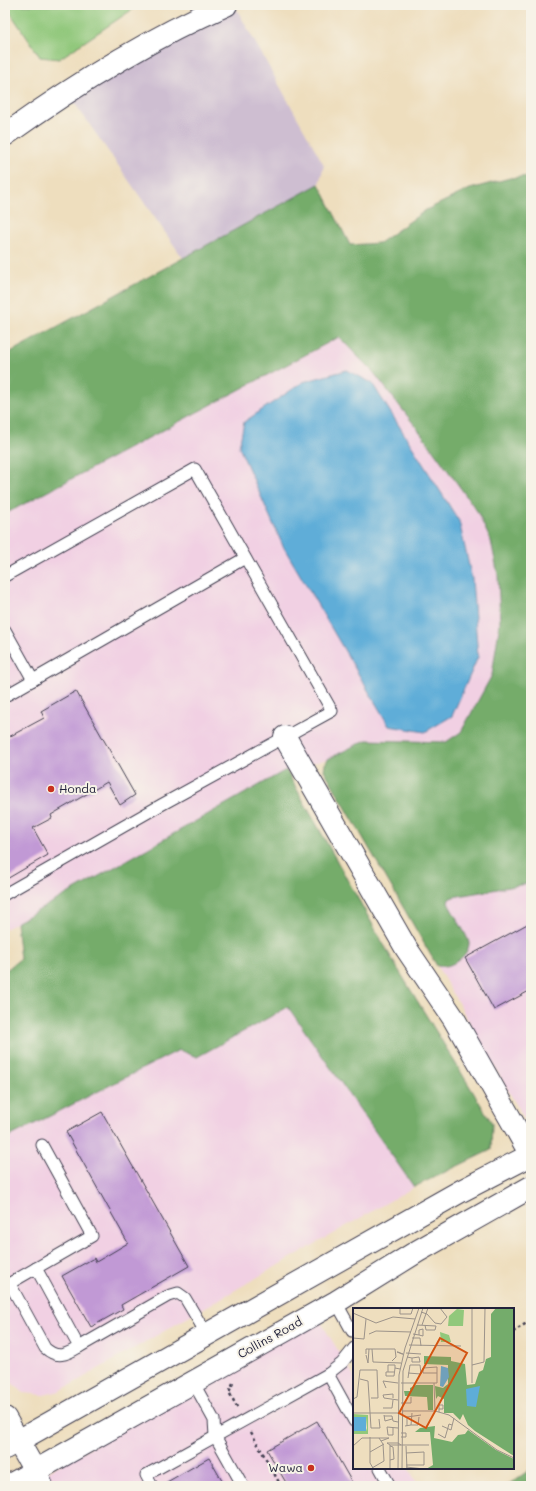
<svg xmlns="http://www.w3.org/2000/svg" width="536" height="1491" viewBox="0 0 536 1491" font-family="Mali,sans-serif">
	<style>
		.built { fill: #f1d0e3 }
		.industrial { fill: #cebed1 }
		.green { fill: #91c87b; stroke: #5a755b }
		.forest { fill: #74ac6b; stroke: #4b6753 }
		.water { fill: #5eadd8; stroke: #40688a }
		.building { fill: #c199d5 }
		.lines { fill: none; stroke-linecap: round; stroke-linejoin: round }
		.service-casing { stroke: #413e4f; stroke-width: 13 }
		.minor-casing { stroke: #413e4f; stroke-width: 24 }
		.tertiary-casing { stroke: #413e4f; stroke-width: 24 }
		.secondary-casing { stroke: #413e4f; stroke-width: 24 }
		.primary-casing { stroke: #413e4f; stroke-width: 24 }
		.path { stroke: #413e4f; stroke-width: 2.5; stroke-dasharray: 3 3; stroke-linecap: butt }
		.service { stroke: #fff; stroke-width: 11 }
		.minor { stroke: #fff; stroke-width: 22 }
		.tertiary { stroke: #fff; stroke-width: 22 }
		.secondary { stroke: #fff; stroke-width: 22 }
		.primary { stroke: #fff; stroke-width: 22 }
		.poi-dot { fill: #c8321e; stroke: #f7f3e8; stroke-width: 1.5 }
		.labels { text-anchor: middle; stroke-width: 4; stroke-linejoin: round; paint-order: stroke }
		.poi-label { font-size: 12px; fill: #22223b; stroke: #f7f3e8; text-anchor: start }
		.street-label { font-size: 12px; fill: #22223b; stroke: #f7f3e8 }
		.inset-road { fill: none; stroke: #9c938a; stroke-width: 1 }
		.view { fill: #d45411; fill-opacity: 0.15; stroke: #d45411; stroke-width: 2 }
		.inset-edge { fill: none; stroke: #22223b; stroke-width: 2 }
	</style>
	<rect width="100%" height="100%" fill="#f7f3e8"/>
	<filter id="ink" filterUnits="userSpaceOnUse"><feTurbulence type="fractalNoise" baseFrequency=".025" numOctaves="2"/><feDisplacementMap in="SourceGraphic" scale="8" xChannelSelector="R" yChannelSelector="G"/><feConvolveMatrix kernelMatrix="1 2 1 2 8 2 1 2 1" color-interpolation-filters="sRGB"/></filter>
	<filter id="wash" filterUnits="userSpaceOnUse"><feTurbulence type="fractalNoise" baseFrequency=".012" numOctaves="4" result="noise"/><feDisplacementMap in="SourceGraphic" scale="16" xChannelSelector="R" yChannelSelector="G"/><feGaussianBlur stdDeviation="0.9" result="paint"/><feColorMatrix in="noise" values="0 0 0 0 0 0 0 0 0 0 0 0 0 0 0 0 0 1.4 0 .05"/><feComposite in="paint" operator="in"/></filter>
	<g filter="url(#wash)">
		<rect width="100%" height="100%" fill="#eedebe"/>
		<g class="built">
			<polygon points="340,337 374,373 423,436 477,511 491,541 498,575 500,622 492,675 461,732 446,742 366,740 328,759 286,770 5,929 5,514"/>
			<polygon points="531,883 531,1128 528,1125 437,966 446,967 469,942 448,903 449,899 453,897"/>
			<polygon points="289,1007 414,1187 60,1391 44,1395 24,1393 12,1383 5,1372 5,1139 179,1050 197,1057"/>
			<polygon points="319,1319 354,1377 354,1468 408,1468 419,1486 52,1486 45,1473"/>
		</g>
		<polygon class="industrial" points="236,8 324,165 319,184 183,258 71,98"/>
		<polygon class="green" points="5,5 139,5 59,59 40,57"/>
		<g class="forest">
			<path d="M 531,176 L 531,883 L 453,897 L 449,899 L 448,903 C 452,911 468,936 469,943 C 469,949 465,955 460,959 C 452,965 447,967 437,966 L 324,770 L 325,764 L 328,759 L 366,740 L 446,742 L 461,732 L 492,675 L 500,622 L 498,575 L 491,541 L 477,511 L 423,436 L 374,373 L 339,337 L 5,514 L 5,355 L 319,184 L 350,245 L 379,243 L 426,210 L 470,189 L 510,178 Z"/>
			<polygon points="286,770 393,961 492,1123 491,1150 414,1187 288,1007 197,1057 179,1050 5,1139 5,971 20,959 16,923"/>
			<polygon points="531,1469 531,1486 506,1486"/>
		</g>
		<polygon class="water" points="347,370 372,383 459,521 472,579 478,657 452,716 425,732 389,726 283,546 239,447 244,422 303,382"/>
		<g id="blocks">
			<g class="building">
				<polygon points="76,691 135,795 120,805 107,782 51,815 52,818 33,828 48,855 5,880 5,739 44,718 41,711"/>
				<polygon points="531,922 531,990 494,1010 465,958"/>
				<polygon points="102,1112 189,1266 121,1305 123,1309 91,1327 62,1276 94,1258 96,1262 128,1243 66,1132"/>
				<polygon points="317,1421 354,1486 288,1486 267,1450"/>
				<polygon points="209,1458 225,1486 160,1486"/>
			</g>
		</g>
	</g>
	<g filter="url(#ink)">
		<use href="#blocks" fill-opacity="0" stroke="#413e4f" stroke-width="1"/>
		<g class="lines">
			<defs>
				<g id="service">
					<polyline points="5,576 195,469 332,711 161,805 5,894"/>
					<polyline points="5,630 33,680 245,558"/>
					<polyline points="5,696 33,680"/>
					<path d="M 10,1284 L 45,1348 C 57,1359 66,1355 79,1347 L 36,1268"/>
					<polyline points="5,1286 92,1236 42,1145"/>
					<polyline points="336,1302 352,1331 354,1331"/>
					<polyline points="79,1347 168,1296 178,1293 185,1298 207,1335"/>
					<polyline points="328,1374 354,1421"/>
					<polyline points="193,1382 214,1420 215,1436 243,1486"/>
					<polyline points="380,1468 390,1486"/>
					<polyline points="152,1486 146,1475 328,1374 342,1363 354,1348"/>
				</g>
				<g id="minor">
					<path d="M 5,135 C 75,85 148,39 226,5"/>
					<polyline points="285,737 406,948 454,1019 531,1155"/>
				</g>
				<g id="tertiary">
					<polyline points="18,1441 461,1191 531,1155"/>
					<polyline points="35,1471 336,1302 418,1251 531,1187"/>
				</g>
				<g id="secondary">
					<polyline points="5,1448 18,1441"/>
					<polyline points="8,1486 35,1471"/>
				</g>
				<polyline id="primary" points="5,1418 35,1471 42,1486"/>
			</defs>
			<use href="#service" class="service-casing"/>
			<use href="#minor" class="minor-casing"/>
			<use href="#tertiary" class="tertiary-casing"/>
			<use href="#secondary" class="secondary-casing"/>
			<use href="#primary" class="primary-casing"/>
			<g class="path">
				<polyline points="513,1332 531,1320"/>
				<polyline points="233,1383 229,1392 238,1409"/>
				<polyline points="251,1432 281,1486"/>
			</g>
			<use href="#service" class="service"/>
			<use href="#minor" class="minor"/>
			<use href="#tertiary" class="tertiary"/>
			<use href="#secondary" class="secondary"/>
			<use href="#primary" class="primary"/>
		</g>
	</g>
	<g class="poi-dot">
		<circle cx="51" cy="789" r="4"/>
		<circle cx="311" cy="1468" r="4"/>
	</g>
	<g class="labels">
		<g class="poi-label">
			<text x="59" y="793">Honda</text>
			<text x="303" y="1472" text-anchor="end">Wawa</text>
		</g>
		<g class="street-label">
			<text transform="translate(270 1338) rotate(-29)" y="4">Collins Road</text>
		</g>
	</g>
	<g transform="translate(353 1308)">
		<rect width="161" height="161" fill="#eedebe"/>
		<path d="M 104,1 L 111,2 L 110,18 L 95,18 L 96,8 ZM 87,24 L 96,27 L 98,34 L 88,34 ZM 0,106 L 15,107 L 15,126 L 0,126 L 0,123 L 13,123 L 14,120 L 13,110 L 0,109 Z" fill="#91c87b"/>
		<path d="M 143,0 L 161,0 L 161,148 L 122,123 L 115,117 L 110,106 L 107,112 L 100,105 L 91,105 L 91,91 L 85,88 L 83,91 L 82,78 L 90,80 L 95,76 L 95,57 L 71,56 L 71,48 L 98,49 L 98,53 L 112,56 L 114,77 L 122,76 L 126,64 L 130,62 L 133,51 L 138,49 L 138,6 ZM 63,77 L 80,77 L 80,102 L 75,102 L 74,89 L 52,88 L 51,83 L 57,83 L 57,80 ZM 82,118 L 81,130 L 99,134 L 105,127 L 112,126 L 115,122 L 143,142 L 161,151 L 161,161 L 73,161 L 80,157 L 77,124 L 62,124 L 67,120 Z" fill="#74ac6b"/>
		<path d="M 88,58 L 95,60 L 96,69 L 90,79 L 87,78 ZM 127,78 L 123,99 L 114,98 L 113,81 ZM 0,109 L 13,109 L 13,123 L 0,123 Z" fill="#5eadd8"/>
		<path class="inset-road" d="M 47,0 L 47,6 L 58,6 L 60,0M 119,0 L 119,75M 68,4 L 74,6 L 82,15 L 88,16 L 94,9 L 87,0M 0,5 L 23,15 L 40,9 L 62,11M 64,17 L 83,18 L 82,22 L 73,22 L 72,17M 69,17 L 75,0M 16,26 L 23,23 L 58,24M 60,26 L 66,27 L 66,22 L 70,21 L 70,28 L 66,27M 0,30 L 11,31 L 13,11M 59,30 L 67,30 L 68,38M 56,37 L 108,38M 19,41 L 20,54 L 48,55M 44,44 L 45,44 L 50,46 L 49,46 ZM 53,45 L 68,46M 13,46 L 13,41 L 42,41 L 43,49 L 39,53M 13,47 L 15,55 L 16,41M 54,49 L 59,50 L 59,54 L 67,54 L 66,49 L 59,50M 119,57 L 131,54 L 132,0M 35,64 L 35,57 L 42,57 L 42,60M 41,64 L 33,64 L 33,68 L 41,68 L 42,60 L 47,61M 55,65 L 68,66M 55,70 L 57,57 L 67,57 L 68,66M 7,71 L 15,73 L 18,120 L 27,120 L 26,111M 48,75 L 84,75 L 84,59 L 70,60 L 70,65 L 84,65M 81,75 L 82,103M 33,80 L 30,73 L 45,75M 40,90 L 40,86 L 30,87 L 31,90 L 45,92M 0,91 L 4,89 L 7,62 L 24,62 L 25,90 L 18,90M 48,95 L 58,95 L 58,89M 30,100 L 39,100 L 40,92M 49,103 L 82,103 L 96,107 L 144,142 L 161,150M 86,104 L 86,97 L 90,97 L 90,101 L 86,101M 0,105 L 46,105M 31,107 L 32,113 L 39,111M 31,108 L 39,108 L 40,113 L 45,114M 58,117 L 65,117 L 66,109M 52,118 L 58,117 L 59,105M 54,118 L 54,109 L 68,107M 89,118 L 98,122 L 101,110M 40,120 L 40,127 L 35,127 L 34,119 L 45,120M 48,125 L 53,125 L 53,129 L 48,129M 85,126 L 92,130 L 96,116 L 99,117M 17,129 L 17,155 L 20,160M 26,130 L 36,130 L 28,133M 34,135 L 45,135 L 48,137 L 37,137 ZM 48,137 L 76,137M 0,138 L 9,130 L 26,130 L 30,136 L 31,153 L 19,160M 53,138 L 54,161M 17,144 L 31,136M 53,145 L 71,144 L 71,157 L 53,157M 37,152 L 41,151 L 40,139 L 37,138M 53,159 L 71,161M 37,161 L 37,137M 45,161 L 46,67 L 52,40 L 66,0M 49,161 L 50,63 L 70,0"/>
		<path class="view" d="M 87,30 L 114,45 L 73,120 L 46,105 Z"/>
		<rect width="161" height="161" class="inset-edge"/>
	</g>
	<rect width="536" height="1491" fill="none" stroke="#f7f3e8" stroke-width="20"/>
</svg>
